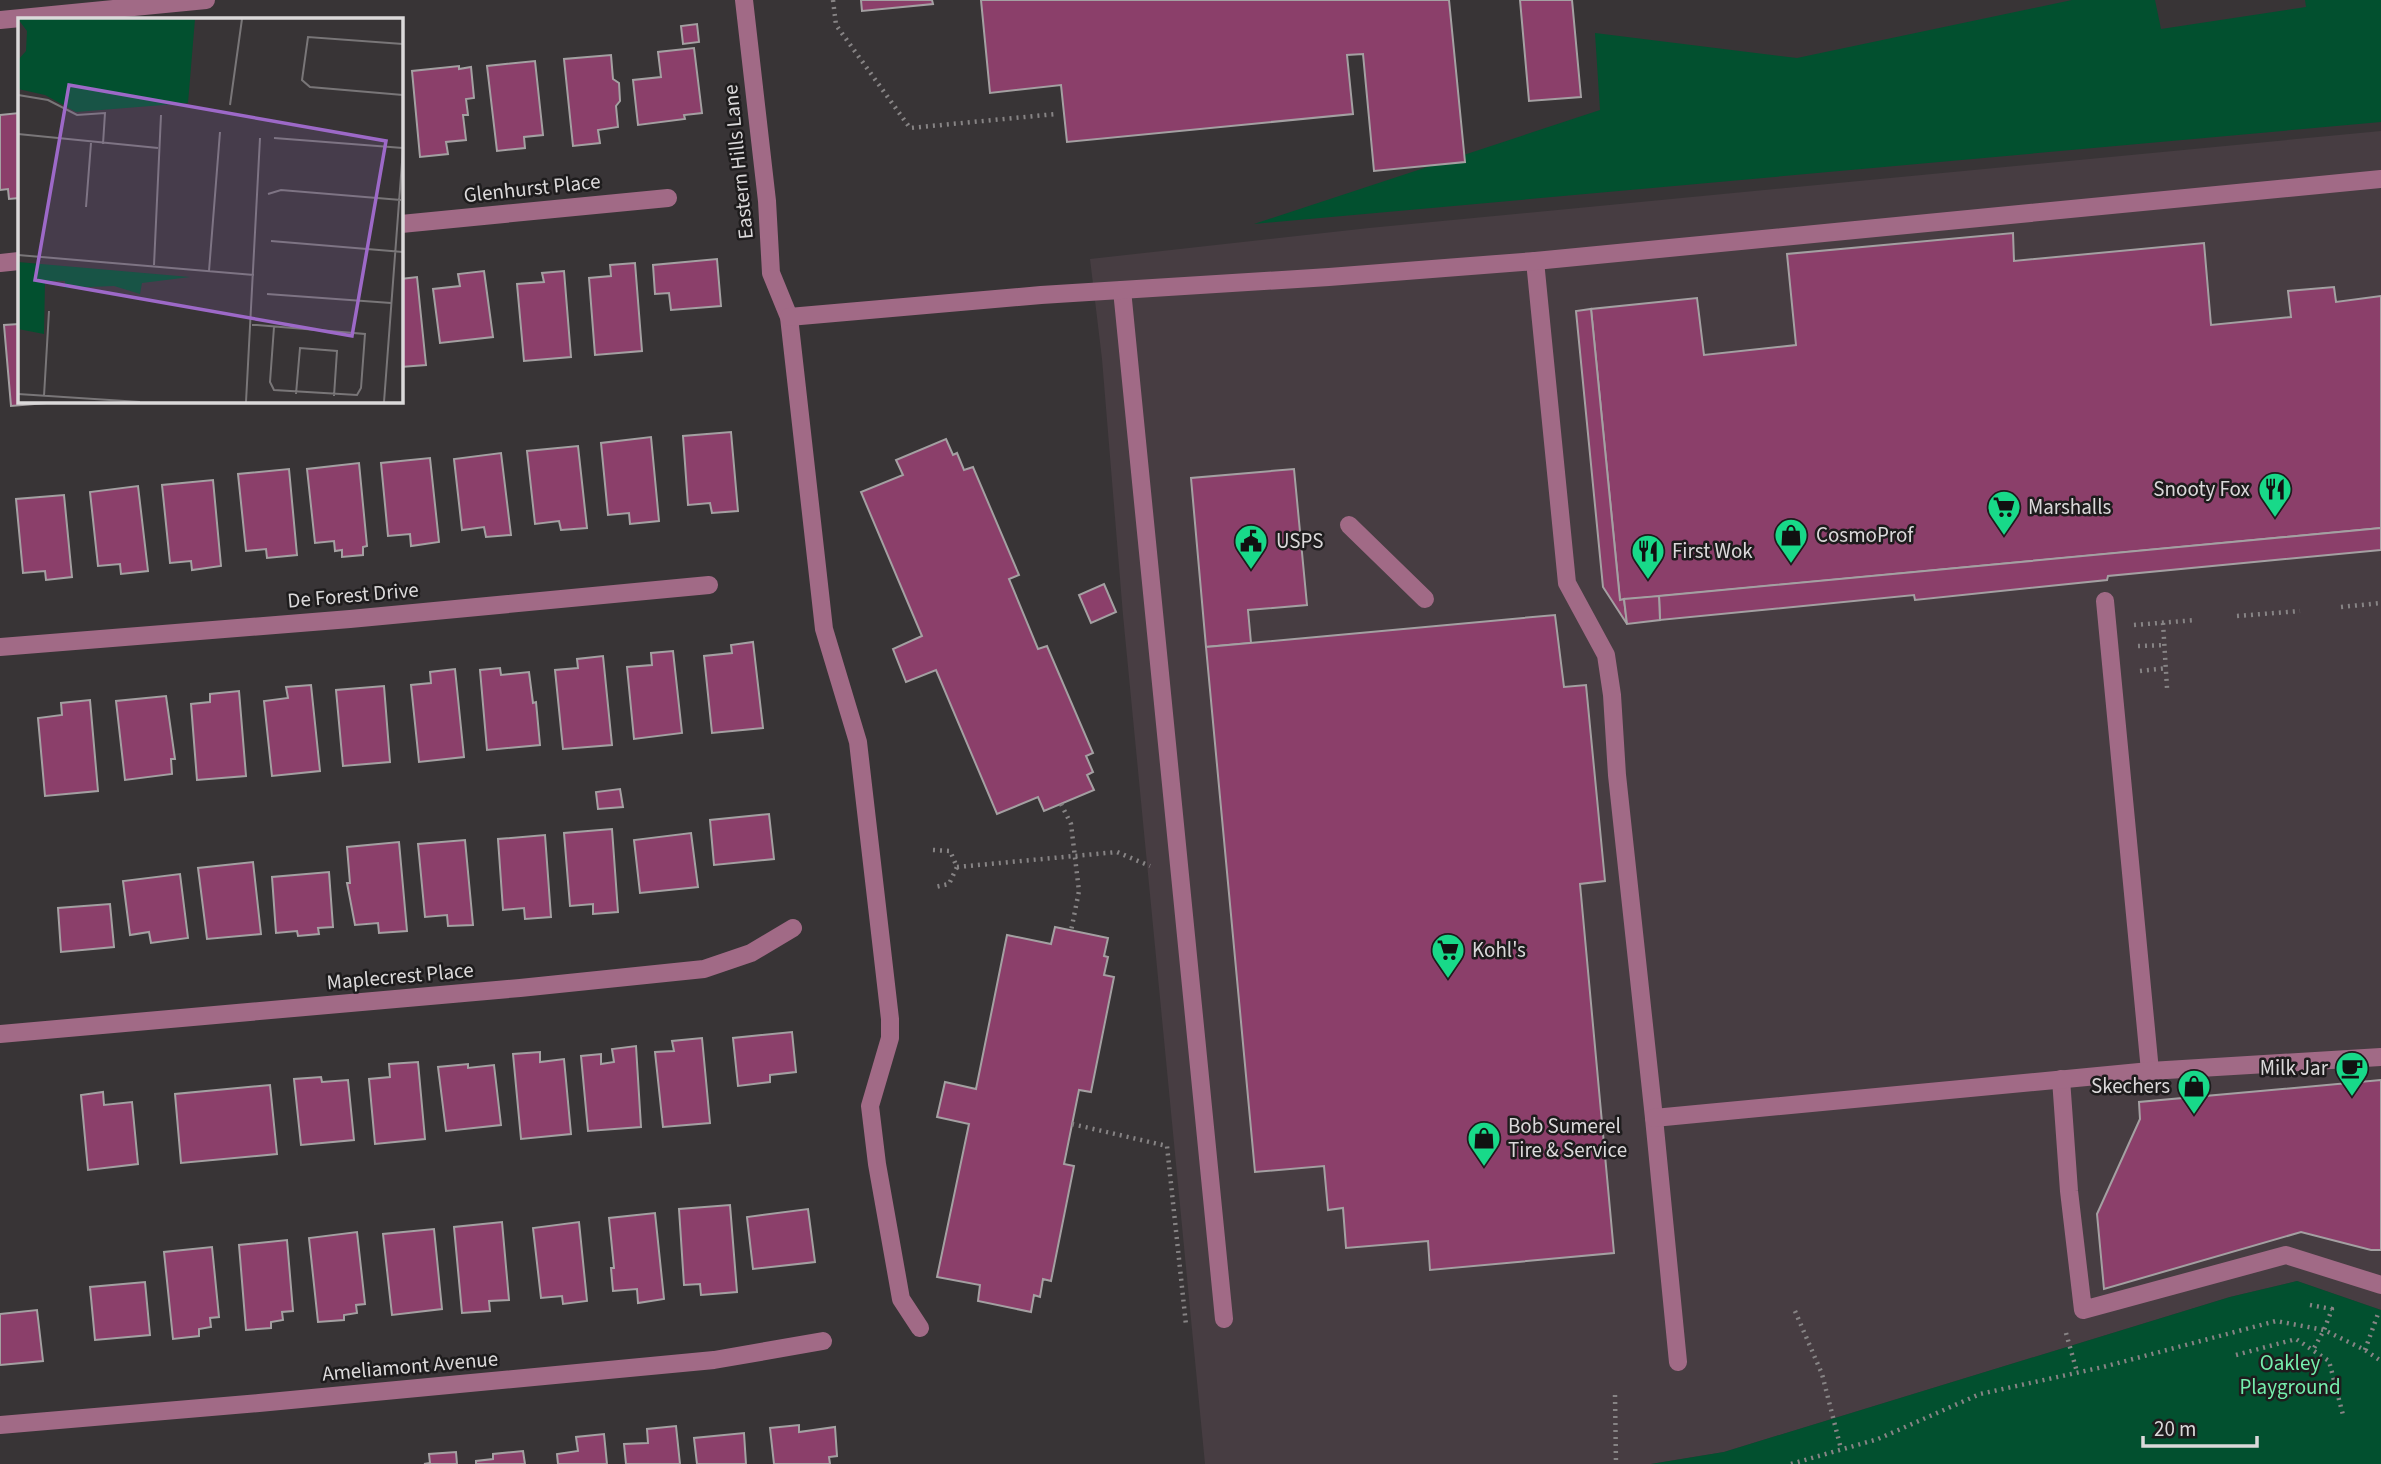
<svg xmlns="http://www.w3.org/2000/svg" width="2381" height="1464" viewBox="0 0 2381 1464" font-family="'Source Sans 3',sans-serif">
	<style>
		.built { fill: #473d42 }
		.green { fill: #02502f }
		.building { fill: #8b3f6a; stroke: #a4a0a2; stroke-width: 2 }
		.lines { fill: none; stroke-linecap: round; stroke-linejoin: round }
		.path { stroke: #878485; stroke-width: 4.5; stroke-dasharray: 2 5; stroke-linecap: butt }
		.minor { stroke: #a16a86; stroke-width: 18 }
		.labels { text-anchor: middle; stroke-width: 5; stroke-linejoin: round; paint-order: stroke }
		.street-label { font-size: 21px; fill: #dbd9da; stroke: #1e1c1d }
		.poi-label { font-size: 21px; fill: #dbd9da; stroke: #1e1c1d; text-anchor: start }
		.park-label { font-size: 21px; fill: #75efad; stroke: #1e1c1d }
		.inset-road { fill: none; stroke: #797678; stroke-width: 2 }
		.view { fill: #9d69c8; fill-opacity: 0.15; stroke: #9d69c8; stroke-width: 3.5 }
		.inset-edge { fill: none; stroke: #dbd9da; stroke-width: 3.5 }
	</style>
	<rect width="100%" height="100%" fill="#383436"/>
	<polygon class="built" points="2381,131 2381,1310 2297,1281 2230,1297 1724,1452 1651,1464 1205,1464 1123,615 1102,359 1090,259 1369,228"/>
	<g class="green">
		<polygon points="2072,0 2155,0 2161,29 2306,7 2305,0 2381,0 2381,122 1254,224 1600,110 1595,33 1797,58"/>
		<polygon points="2297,1281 2381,1310 2381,1464 1651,1464 1724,1452 2230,1297"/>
	</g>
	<g class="building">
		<polygon points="861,0 932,0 933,4 862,11"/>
		<polygon points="981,0 1449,0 1465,162 1374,171 1363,54 1347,55 1353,114 1067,142 1061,85 990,93"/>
		<polygon points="1520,0 1572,0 1581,97 1529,101"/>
		<polygon points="697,24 699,42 683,44 681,26"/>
		<polygon points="694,48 702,113 684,115 685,119 638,125 633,80 661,77 658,52"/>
		<polygon points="611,55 613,79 619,83 620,101 616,106 618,127 598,130 600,143 573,146 564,59"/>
		<polygon points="535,61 543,135 524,137 525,148 497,151 487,66"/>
		<polygon points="459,66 459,69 471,67 474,98 466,99 468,115 463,115 466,140 446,142 448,154 420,157 412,71"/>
		<polygon points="19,113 19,198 9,199 8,189 0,190 0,115"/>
		<polygon points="2013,233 2014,261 2204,243 2211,325 2291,317 2288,291 2334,287 2336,302 2381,296 2381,528 1620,600 1591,309 1697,298 1704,355 1796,345 1787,254"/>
		<polygon points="717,259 721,306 671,310 669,293 655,294 653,265"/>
		<polygon points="635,263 642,351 595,355 589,278 611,276 610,265"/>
		<polygon points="484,271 493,337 440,343 433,289 460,286 458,274"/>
		<polygon points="564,271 571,357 524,361 517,284 544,282 542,273"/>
		<polygon points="417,277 426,365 401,367 401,279"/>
		<polygon points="1591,309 1620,600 1624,599 1627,624 1603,587 1576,311"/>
		<polygon points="19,324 19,401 59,402 11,406 4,325"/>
		<polygon points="731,432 738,511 712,513 710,503 688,505 683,436"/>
		<polygon points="651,437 659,521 630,524 629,513 608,515 601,443"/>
		<polygon points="946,439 953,455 957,453 964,470 973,467 1019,575 1009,579 1038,649 1047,646 1093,753 1086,756 1093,772 1087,775 1094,790 1044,811 1038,797 997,814 936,670 906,682 893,649 922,636 861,492 903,475 896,460"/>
		<polygon points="578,446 587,528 561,530 559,521 535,524 527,451"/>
		<polygon points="501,453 511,535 486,537 484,527 462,530 454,459"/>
		<polygon points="430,458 439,542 411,546 410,534 388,536 381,463"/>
		<polygon points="359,463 367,546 363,547 363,555 342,557 342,550 335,551 334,541 315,543 307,469"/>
		<polygon points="289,469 297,555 267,558 266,549 246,551 238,474"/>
		<polygon points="1294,469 1307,605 1248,610 1251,643 1206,647 1191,478"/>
		<polygon points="213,480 221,566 192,570 191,561 170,563 162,485"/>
		<polygon points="138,486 148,571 121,574 120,564 98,566 90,492"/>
		<polygon points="64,495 72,577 46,580 45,571 23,573 16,499"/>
		<polygon points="2381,528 2381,550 2108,576 2107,580 1915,600 1914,595 1660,620 1659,596"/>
		<polygon points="1104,584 1116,612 1091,623 1079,595"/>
		<polygon points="1659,596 1660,620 1627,624 1624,599"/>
		<polygon points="1555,615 1564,687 1586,685 1605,881 1580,884 1614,1253 1430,1270 1428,1241 1346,1248 1343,1208 1328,1210 1324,1166 1255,1172 1206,647"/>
		<polygon points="753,642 763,728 712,733 704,656 732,653 731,645"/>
		<polygon points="673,651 682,733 634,739 627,667 652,665 651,653"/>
		<polygon points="603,656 612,745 563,749 555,670 578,668 577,659"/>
		<polygon points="500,668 501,675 529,672 533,703 536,702 540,745 487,750 480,670"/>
		<polygon points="455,669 464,757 419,762 411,685 431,683 430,672"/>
		<polygon points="311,685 320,771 272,776 264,701 288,698 286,687"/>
		<polygon points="384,686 390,762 343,766 336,690"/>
		<polygon points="239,691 246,776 197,780 191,704 210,702 210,694"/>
		<polygon points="166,696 175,759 171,759 172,774 125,780 116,701"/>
		<polygon points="90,700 98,791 45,796 38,718 62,715 61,703"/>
		<polygon points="620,789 623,807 598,809 596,792"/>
		<polygon points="769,814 774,859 714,865 710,820"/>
		<polygon points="612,829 618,912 593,914 593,904 570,906 564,833"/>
		<polygon points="691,833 698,887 640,893 634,840"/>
		<polygon points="545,835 551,917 525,919 524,908 503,910 498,839"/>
		<polygon points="465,840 473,925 448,926 447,915 425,917 418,844"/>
		<polygon points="399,842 407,931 379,933 378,923 355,925 347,883 350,883 347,847"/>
		<polygon points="253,862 261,934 207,939 198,868"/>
		<polygon points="329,872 333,927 318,928 319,934 298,936 297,931 276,933 272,877"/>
		<polygon points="180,874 188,938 151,943 149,932 130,935 123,881"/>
		<polygon points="110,904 114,947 61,952 58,908"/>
		<polygon points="1055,927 1108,938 1104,956 1108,957 1104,975 1114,977 1091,1092 1079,1090 1064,1164 1074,1166 1051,1281 1043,1279 1040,1297 1034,1295 1031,1312 978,1301 980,1285 937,1277 969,1124 937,1117 945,1082 976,1089 1007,935 1051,944"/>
		<polygon points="792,1032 796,1072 770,1075 770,1082 738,1086 733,1038"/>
		<polygon points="702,1038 710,1123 663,1127 655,1052 674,1051 672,1041"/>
		<polygon points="636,1046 641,1127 588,1131 581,1056 601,1054 601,1064 614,1062 612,1049"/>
		<polygon points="540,1052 540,1062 564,1059 571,1134 521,1139 513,1054"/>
		<polygon points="418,1062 425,1139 375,1144 369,1079 390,1077 389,1064"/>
		<polygon points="468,1064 468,1068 494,1065 501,1125 446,1131 438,1067"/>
		<polygon points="321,1077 322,1082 348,1080 354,1140 301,1145 294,1079"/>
		<polygon points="2381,1080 2381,1250 2371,1250 2301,1232 2104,1289 2097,1214 2140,1119 2139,1102"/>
		<polygon points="270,1085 277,1154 181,1163 175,1094"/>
		<polygon points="103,1092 104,1105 132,1102 138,1164 88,1170 81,1095"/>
		<polygon points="730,1205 737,1292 701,1295 700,1284 684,1285 679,1209"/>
		<polygon points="808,1209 815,1262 753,1269 747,1217"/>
		<polygon points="655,1213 664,1299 638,1303 637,1289 613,1291 611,1268 614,1268 609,1218"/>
		<polygon points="502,1222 509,1300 489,1301 490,1311 462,1313 454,1227"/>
		<polygon points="579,1222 587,1301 563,1304 562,1296 541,1298 533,1228"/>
		<polygon points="434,1229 442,1309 392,1315 383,1234"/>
		<polygon points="357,1232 365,1304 356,1305 357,1313 344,1315 344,1320 318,1322 309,1238"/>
		<polygon points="287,1240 293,1311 282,1312 283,1320 271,1322 271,1328 246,1330 239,1245"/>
		<polygon points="212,1247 219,1317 210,1318 211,1327 199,1329 199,1336 173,1339 164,1252"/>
		<polygon points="145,1282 150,1335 95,1340 90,1287"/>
		<polygon points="37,1310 43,1361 0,1365 0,1314"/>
		<polygon points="799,1425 799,1432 835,1427 837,1456 829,1457 830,1464 774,1464 770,1428"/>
		<polygon points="676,1426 680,1464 626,1464 624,1444 648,1443 647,1429"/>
		<polygon points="744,1433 746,1464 697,1464 694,1438"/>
		<polygon points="604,1434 607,1464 558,1464 557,1454 578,1451 576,1437"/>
		<polygon points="523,1451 525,1464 476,1464 476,1461 493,1459 493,1454"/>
		<polygon points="456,1452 457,1464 424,1464 430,1463 429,1454"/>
	</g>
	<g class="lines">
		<g class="path">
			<polyline points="833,0 836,25 910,128 1056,114"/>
			<polyline points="2341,607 2381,603"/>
			<polyline points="2237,616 2300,611"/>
			<polyline points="2163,623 2167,688"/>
			<polyline points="2134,625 2196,620"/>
			<polyline points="2138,646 2165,645"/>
			<polyline points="2140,671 2167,668"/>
			<polyline points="1061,804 1071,824 1079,891 1071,931"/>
			<polyline points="933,850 950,851 957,867 949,884 935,887"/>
			<polyline points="957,867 1117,852 1150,866"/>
			<polyline points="1072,1124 1167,1146 1186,1325"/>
			<polyline points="2310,1305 2332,1309 2324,1330 2313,1350"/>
			<polyline points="1795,1311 1822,1374 1841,1449"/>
			<polyline points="2066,1333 2077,1372"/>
			<polyline points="2365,1350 2379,1311"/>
			<polyline points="2236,1355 2296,1339 2329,1361 2343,1415"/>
			<polyline points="1615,1395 1616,1464"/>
			<polyline points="1791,1464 1878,1439 1980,1394 2103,1367 2276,1321 2324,1330 2365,1350 2381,1361"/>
		</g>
		<g class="minor">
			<polyline points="744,0 767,201 771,273 789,317 824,629 858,742 890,1019 890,1038 870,1106 877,1164 901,1299 920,1328"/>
			<polyline points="0,20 206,0"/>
			<polyline points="401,224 668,198"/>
			<polyline points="1535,261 1567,583 1606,655 1612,695 1617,775 1654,1118 1678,1362"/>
			<polyline points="0,263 19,261"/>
			<polyline points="1122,290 1224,1319"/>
			<polyline points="789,317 1041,295 1329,277 1535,261 2381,179"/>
			<polyline points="1349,525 1425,599"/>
			<polyline points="2105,601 2150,1071"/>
			<polyline points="0,647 350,619 709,585"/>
			<polyline points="0,1034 520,988 704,969 751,953 793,928"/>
			<polyline points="2061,1079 2069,1191 2083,1310 2286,1255 2381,1285"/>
			<polyline points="1654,1118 2150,1071 2381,1057"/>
			<polyline points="0,1425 259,1403 714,1360 823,1341"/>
		</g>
	</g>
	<defs>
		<symbol id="restaurant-pin" viewBox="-11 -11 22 30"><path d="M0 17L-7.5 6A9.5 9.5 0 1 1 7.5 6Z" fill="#18d989" stroke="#1e1c1d"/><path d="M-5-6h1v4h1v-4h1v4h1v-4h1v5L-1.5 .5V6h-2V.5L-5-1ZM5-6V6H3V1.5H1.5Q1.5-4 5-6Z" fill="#111"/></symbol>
		<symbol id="supermarket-pin" viewBox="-11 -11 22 30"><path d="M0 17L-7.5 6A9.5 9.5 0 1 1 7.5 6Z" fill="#18d989" stroke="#1e1c1d"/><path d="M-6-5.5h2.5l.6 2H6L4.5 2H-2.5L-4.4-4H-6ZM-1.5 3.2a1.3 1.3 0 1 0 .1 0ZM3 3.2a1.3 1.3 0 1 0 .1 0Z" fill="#111"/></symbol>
		<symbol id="shop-pin" viewBox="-11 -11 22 30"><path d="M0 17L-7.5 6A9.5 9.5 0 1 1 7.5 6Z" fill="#18d989" stroke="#1e1c1d"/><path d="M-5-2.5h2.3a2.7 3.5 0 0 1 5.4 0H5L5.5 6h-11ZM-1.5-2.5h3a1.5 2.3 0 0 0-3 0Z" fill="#111"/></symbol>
		<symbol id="civic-pin" viewBox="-11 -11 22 30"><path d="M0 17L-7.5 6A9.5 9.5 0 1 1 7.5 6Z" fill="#18d989" stroke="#1e1c1d"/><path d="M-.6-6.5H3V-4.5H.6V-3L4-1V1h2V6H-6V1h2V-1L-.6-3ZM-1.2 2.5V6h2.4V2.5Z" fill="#111"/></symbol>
		<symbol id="cafe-pin" viewBox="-11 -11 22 30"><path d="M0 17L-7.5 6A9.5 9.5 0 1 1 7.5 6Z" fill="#18d989" stroke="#1e1c1d"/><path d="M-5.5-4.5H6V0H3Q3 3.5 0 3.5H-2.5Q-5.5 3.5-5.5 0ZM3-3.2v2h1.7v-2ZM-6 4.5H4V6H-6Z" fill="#111"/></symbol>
	</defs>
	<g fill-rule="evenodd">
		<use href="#restaurant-pin" x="2256" y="470" width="38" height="52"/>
		<use href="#supermarket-pin" x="1985" y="488" width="38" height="52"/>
		<use href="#shop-pin" x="1772" y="516" width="38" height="52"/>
		<use href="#civic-pin" x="1232" y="522" width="38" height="52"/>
		<use href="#restaurant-pin" x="1629" y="532" width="38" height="52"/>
		<use href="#supermarket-pin" x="1429" y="931" width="38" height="52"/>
		<use href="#cafe-pin" x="2333" y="1049" width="38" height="52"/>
		<use href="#shop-pin" x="2175" y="1067" width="38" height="52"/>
		<use href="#shop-pin" x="1465" y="1119" width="38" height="52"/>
	</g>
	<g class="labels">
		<g class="street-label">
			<text transform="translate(738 162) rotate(-96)" y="7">Eastern Hills Lane</text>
			<text transform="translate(532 188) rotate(-6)" y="7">Glenhurst Place</text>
			<text transform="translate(353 595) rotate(-5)" y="7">De Forest Drive</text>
			<text transform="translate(400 976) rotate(-5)" y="7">Maplecrest Place</text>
			<text transform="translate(410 1366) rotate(-5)" y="7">Ameliamont Avenue</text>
		</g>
		<g class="poi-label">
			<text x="2250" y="496" text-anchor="end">Snooty Fox</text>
			<text x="2028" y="514">Marshalls</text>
			<text x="1816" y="542">CosmoProf</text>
			<text x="1276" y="548">USPS</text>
			<text x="1672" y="558">First Wok</text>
			<text x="1472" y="957">Kohl's</text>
			<text x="2328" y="1075" text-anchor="end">Milk Jar</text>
			<text x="2170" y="1093" text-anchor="end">Skechers</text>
			<text x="1508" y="1133">Bob Sumerel<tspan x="1508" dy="24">Tire &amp; Service</tspan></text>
		</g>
		<g class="park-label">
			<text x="2290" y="1370">Oakley<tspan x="2290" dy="24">Playground</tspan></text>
		</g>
	</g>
	<g transform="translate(18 18)">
		<rect width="385" height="385" fill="#383436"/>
		<path d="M 0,1 L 177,1 L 170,85 L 58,94 L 27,77 L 0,71 L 0,42 L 8,33 L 9,13 ZM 0,244 L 172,259 L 124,265 L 122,276 L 96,268 L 47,270 L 47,263 L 27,263 L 26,316 L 0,311 Z" fill="#02502f"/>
		<path class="inset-road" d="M 385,26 L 290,19 L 284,62 L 292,69 L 385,77M 0,77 L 30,82 L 59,97 L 87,95 L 85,126M 212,87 L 224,1M 0,116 L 140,130M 256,120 L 385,130M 250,176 L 263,172 L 383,182M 68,189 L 73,125M 253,223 L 385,234M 0,237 L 236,257M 136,247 L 143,97M 191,253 L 202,114M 249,276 L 373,285M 234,307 L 239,307 L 347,316 L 343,370 L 339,377 L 256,372 L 252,364 L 256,309M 0,376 L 122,384M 278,376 L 282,330 L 319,333 L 316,378M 26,378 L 31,293M 228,384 L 242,120M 366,384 L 385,131"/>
		<path class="view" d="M 51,67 L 368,123 L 334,318 L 17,262 Z"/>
		<rect width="385" height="385" class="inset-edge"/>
	</g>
	<path d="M2143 1436v10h114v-10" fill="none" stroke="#dbd9da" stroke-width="3.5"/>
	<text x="2154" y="1436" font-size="21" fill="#dbd9da" stroke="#1e1c1d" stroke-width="5" paint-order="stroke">20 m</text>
</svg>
